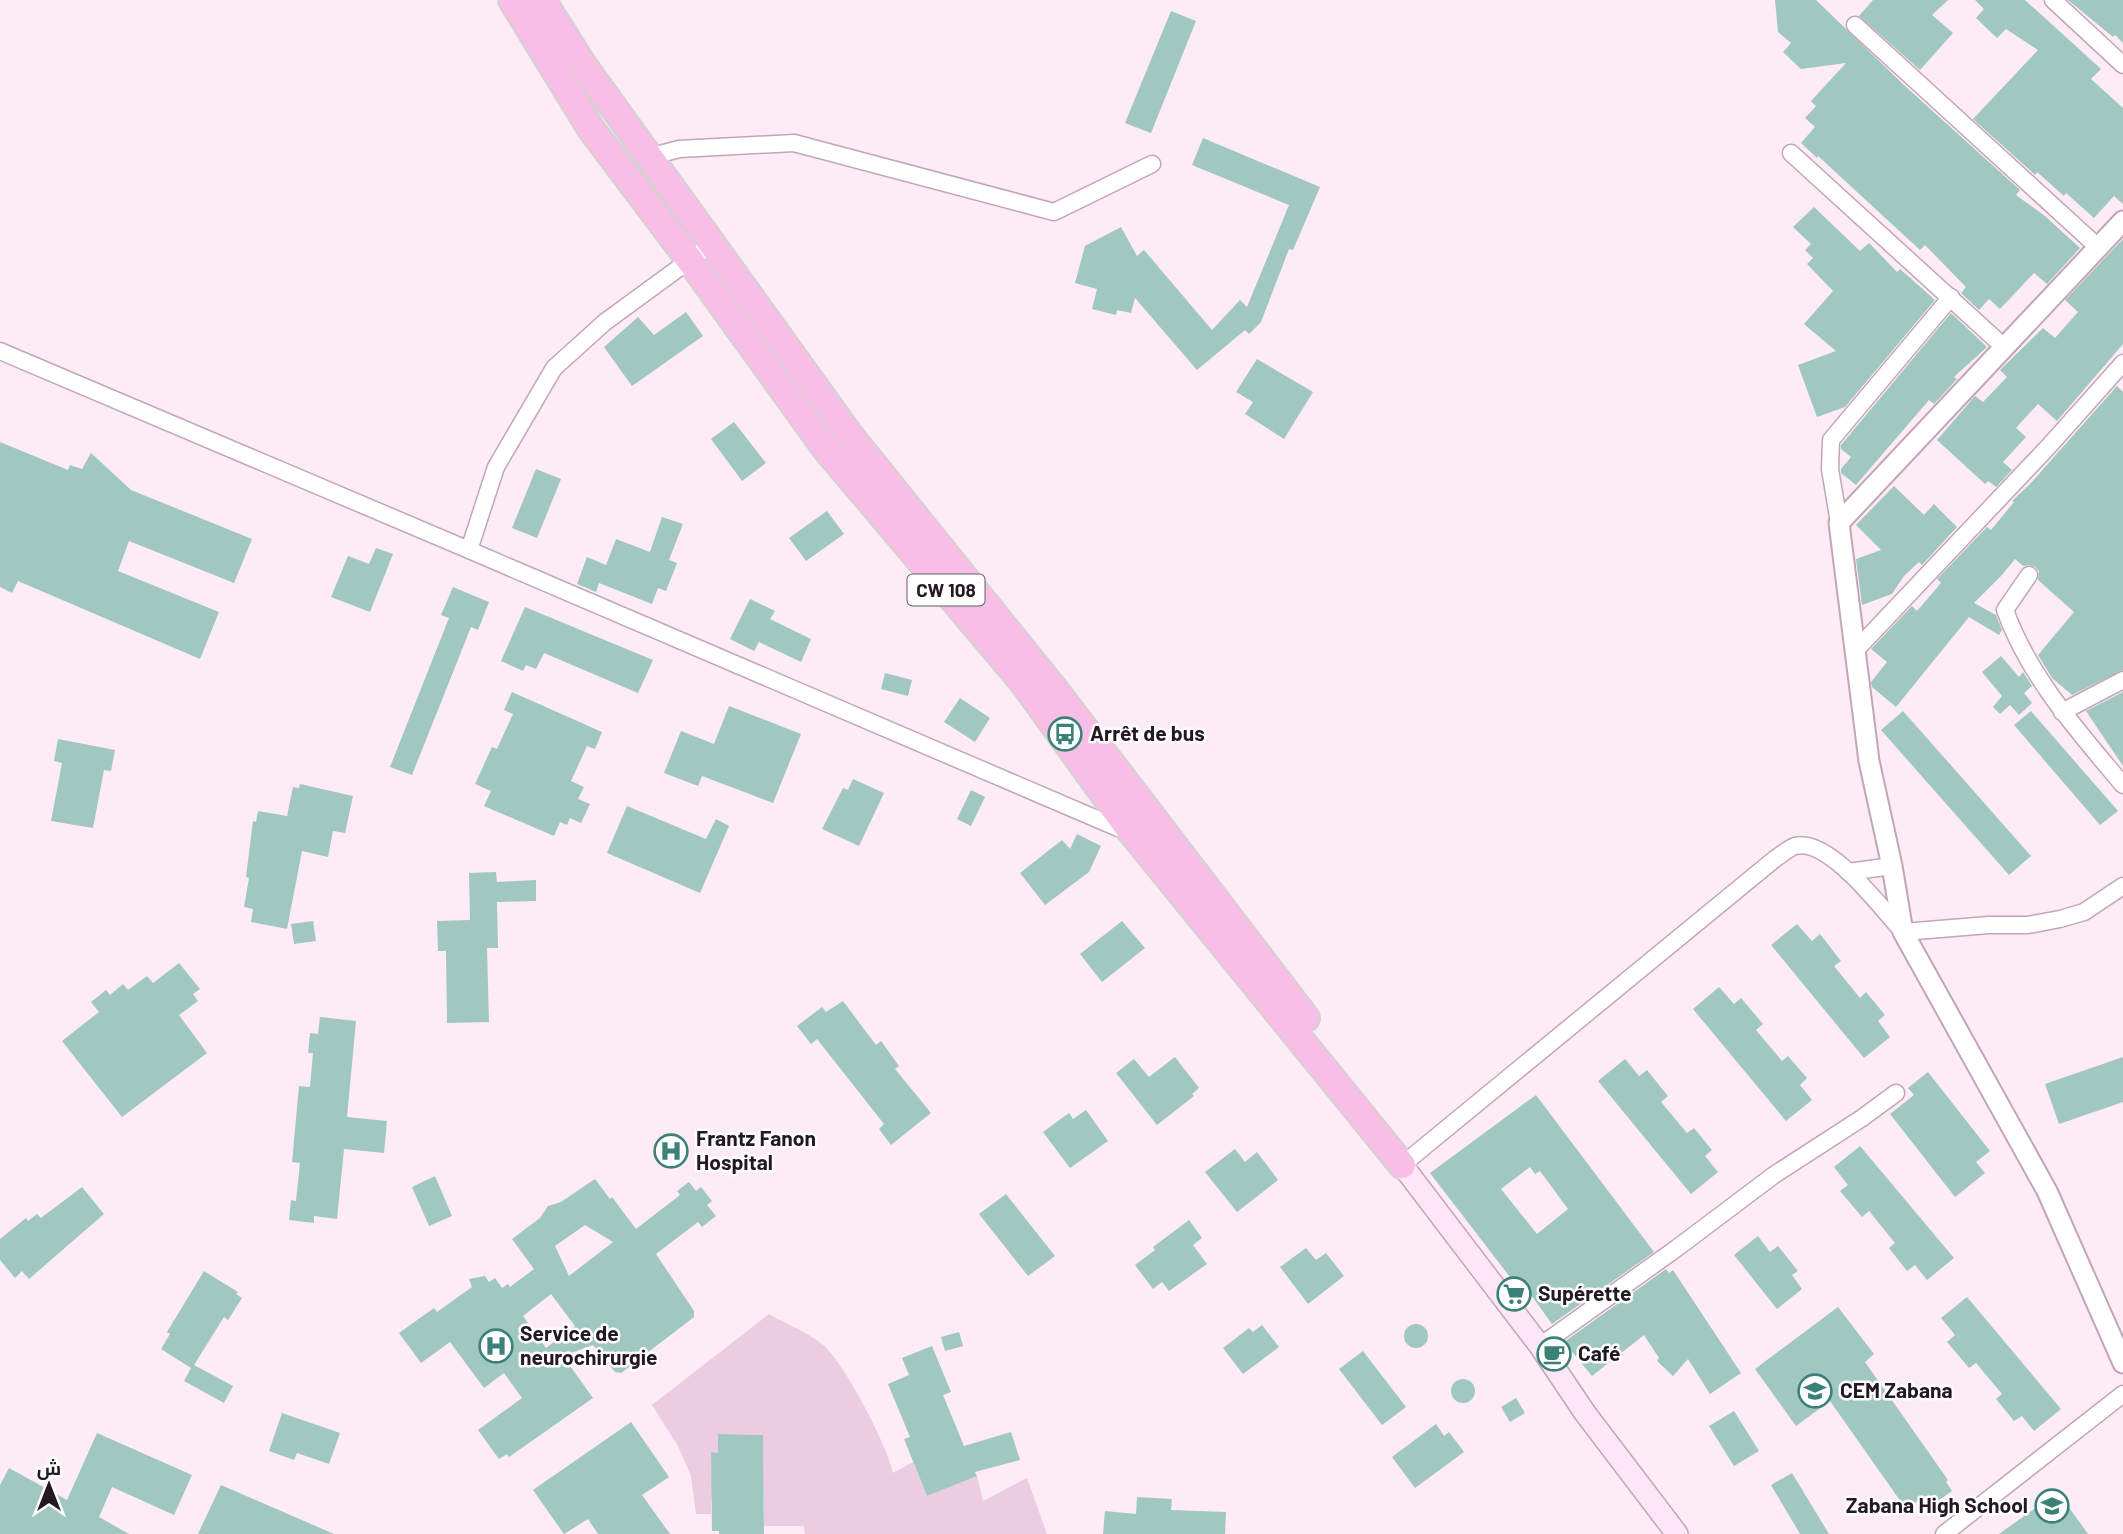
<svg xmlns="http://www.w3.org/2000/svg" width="2123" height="1534" viewBox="0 0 2123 1534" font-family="Barlow,Cairo,sans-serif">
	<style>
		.green { fill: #ebcce0 }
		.building { fill: #a1c7c1; fill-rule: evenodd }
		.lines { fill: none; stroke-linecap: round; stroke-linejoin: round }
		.minor-casing { stroke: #c2a6b8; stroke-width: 19 }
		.tertiary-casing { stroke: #c2a6b8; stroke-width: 23 }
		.secondary-casing { stroke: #c2a6b8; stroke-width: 24 }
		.trunk-casing { stroke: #d3d1d2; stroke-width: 30 }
		.minor { stroke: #fff; stroke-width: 16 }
		.tertiary { stroke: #fff; stroke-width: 19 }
		.secondary { stroke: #fde7f6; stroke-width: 21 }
		.trunk { stroke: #f8bee6; stroke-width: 26 }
		.labels { text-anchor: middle; stroke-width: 5; stroke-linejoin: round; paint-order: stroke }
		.shield { fill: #fefefe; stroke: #655e63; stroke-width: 2 }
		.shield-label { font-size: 19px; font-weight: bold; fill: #231920 }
		.poi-label { font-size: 21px; font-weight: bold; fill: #231920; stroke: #fefefe; text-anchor: start }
	</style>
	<rect width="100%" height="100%" fill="#fdebf6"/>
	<path class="green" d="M 769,1314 C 786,1324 807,1332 822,1344 C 843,1360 888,1447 893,1473 L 913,1462 L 927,1496 L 977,1476 L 983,1501 L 1027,1478 L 1047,1534 L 805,1534 L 804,1526 L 764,1526 L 763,1435 L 718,1434 L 718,1453 L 711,1453 L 711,1473 L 719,1473 L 719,1497 L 711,1497 L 711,1514 L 696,1514 L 691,1476 L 678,1446 L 652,1405 Z"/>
	<g class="building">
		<polygon points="1775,0 1816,0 1905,86 2020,190 2016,195 2045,216 2080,248 2047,284 2034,273 2000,309 1989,299 1979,310 1961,293 1966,287 1925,245 1920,250 1818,156 1817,158 1801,143 1815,127 1805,118 1816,106 1811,101 1846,63 1801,69 1783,52 1791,43 1778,32"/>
		<polygon points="1873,0 1948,0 1932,15 1953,33 1920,70 1859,16"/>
		<polygon points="1975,0 2025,0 2101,69 2091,79 2123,108 2123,204 2114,196 2094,218 2066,193 2064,196 2037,172 2035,175 1973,119 2038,50 2006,29 1997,38 1976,18 1984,9"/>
		<polygon points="2068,0 2123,0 2123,43 2115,35 2113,37"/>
		<polygon points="1171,11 1196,21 1151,133 1125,123"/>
		<polygon points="1203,138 1320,187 1293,250 1289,249 1261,322 1249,334 1245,330 1197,370 1135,298 1131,313 1117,310 1116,315 1092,309 1097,289 1075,283 1085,246 1121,227 1137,256 1144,250 1212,330 1240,300 1247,307 1289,205 1192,165"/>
		<polygon points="1814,207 1860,251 1869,243 1897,272 1900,269 1935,300 1845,407 1817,417 1798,365 1836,351 1804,324 1833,291 1807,264 1813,258 1805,250 1811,244 1793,227"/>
		<polygon points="2123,239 2123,344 2057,421 2038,404 2016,428 2026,437 2003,462 2012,470 1996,487 1988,481 1985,484 1937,440 1975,396 1983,402 2007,377 2000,370 2043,328 2055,338 2078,312 2065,300"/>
		<polygon points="686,312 703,336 632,386 604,347 638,317 654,335"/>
		<polygon points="1951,313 1987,347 1954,377 1957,379 1934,404 1929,400 1856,485 1841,473 1841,469 1851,457 1841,449 1841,445"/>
		<polygon points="1257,359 1313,392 1284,439 1245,414 1253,402 1236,392"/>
		<polygon points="2117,386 2123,392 2123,670 2072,695 2052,678 2038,655 2074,612 2038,580 2039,571 2035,567 2029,565 2023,566 2015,559 2001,576 1974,603 1996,615 2002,630 1999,635 1969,617 1896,707 1872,687 1871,682 1887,662 1871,649 1912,606 1917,611 1941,583 1937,579 1987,527 1991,530 2014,502 2012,501 2030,484"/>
		<polygon points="734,422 766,463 742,481 711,439"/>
		<polygon points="0,442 68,470 70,465 82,469 91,453 131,490 252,539 234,583 129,541 118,571 219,612 200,659 18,581 12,593 0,587"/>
		<polygon points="536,469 561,479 537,538 512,528"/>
		<polygon points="1894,486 1924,515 1934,504 1957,527 1922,565 1919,562 1904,576 1892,594 1862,605 1856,559 1881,550 1856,525"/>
		<polygon points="827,511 844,534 806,561 789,538"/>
		<polygon points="662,517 683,524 669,560 677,563 666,591 658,588 652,604 599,583 596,592 577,584 587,557 606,565 616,539 650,552"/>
		<polygon points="376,548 393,554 370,612 331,597 348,556 369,564"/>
		<polygon points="453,587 489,602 478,630 471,627 412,775 390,767 449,618 441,615"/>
		<polygon points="750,599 775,611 770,619 811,639 801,662 759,642 754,651 730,639"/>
		<polygon points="525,607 653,660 638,693 544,653 536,669 526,665 523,671 501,661"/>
		<polygon points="2001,656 2019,677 2023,672 2032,686 2024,693 2032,703 2019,715 2010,705 2000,714 1993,707 2002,696 1982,672"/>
		<polygon points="885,673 912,680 908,696 881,689"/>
		<polygon points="512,692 602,732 595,749 587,746 571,781 584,787 578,799 590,804 581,823 570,818 567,825 560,822 554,836 484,806 491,791 475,784 492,747 497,749 513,714 504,710"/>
		<polygon points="2123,692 2123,766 2086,711"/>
		<polygon points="960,698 990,718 975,742 944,722"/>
		<polygon points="729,706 801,734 773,803 702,776 698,786 664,773 681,731 714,744"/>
		<polygon points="1903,711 2031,856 2009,875 1881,730"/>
		<polygon points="2031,711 2118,811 2100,825 2014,725"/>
		<polygon points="58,739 115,750 111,771 104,770 93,828 51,821 62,763 54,761"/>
		<polygon points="853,779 884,793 859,846 822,829 843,788 848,790"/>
		<polygon points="300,784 353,796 345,833 333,831 328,857 302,851 287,929 251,922 253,909 244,907 249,878 246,877 253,821 256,822 258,811 287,816 293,787 299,788"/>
		<polygon points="971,790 985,797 971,826 957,819"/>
		<polygon points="627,806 706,839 716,819 729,826 700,893 607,853"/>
		<polygon points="1077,834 1101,846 1089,872 1045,905 1020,873 1062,840 1070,849"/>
		<polygon points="496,872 497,882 536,880 536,901 497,902 498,948 487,948 489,1022 447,1023 446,951 438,951 437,921 470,920 469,873"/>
		<polygon points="313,921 316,941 294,944 291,924"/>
		<polygon points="1122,921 1145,948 1102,982 1080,954"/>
		<polygon points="1797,924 1812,941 1820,934 1841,961 1834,966 1860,998 1866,992 1885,1015 1878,1021 1890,1037 1864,1058 1771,945"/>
		<polygon points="179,963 200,989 193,994 198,1001 179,1015 207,1053 122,1117 62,1041 99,1012 91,1002 106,990 110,995 123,984 128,990 147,976 153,983"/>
		<polygon points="1719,987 1734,1004 1741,998 1763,1024 1756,1030 1782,1061 1788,1056 1807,1078 1800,1085 1812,1100 1786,1121 1693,1009"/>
		<polygon points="843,1001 876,1045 881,1041 899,1066 895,1069 931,1113 891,1145 879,1129 884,1124 817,1039 811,1044 797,1026 822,1007 826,1012"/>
		<polygon points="320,1017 356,1021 347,1117 387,1121 384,1153 344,1149 337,1219 314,1216 314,1223 289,1220 291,1200 296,1201 300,1163 292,1162 299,1086 310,1087 313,1053 308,1053 310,1033 318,1034"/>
		<polygon points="1175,1057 1199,1088 1192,1094 1194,1096 1157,1125 1116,1073 1134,1059 1149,1077"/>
		<polygon points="2123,1057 2123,1102 2059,1124 2045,1084"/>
		<polygon points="1625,1059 1639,1076 1647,1070 1668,1096 1661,1102 1687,1133 1694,1128 1712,1150 1705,1156 1718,1172 1691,1194 1598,1081"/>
		<polygon points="1928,1072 1990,1151 1976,1162 1985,1173 1955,1197 1890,1114 1914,1095 1908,1088"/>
		<path d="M 1536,1095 L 1654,1252 L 1552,1324 L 1518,1277 L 1513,1281 L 1430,1173 ZM 1530,1167 L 1535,1174 L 1540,1171 L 1568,1209 L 1537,1234 L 1501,1189 Z"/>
		<polygon points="1086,1110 1108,1141 1070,1168 1043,1132 1069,1113 1073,1119"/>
		<polygon points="1860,1146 1954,1258 1927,1280 1915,1265 1907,1271 1889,1248 1895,1243 1869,1211 1862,1217 1840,1191 1848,1185 1834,1167"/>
		<polygon points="1235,1149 1245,1162 1257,1152 1278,1180 1237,1212 1205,1172"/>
		<polygon points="435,1176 452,1216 429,1226 412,1187"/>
		<path d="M 595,1179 L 610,1199 L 612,1197 L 636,1229 L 680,1195 L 677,1191 L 689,1182 L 696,1191 L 701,1187 L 712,1201 L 707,1205 L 716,1216 L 702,1227 L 698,1222 L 656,1254 L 694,1311 L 694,1317 L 621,1373 L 615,1372 L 593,1345 L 563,1356 L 593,1398 L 509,1457 L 507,1454 L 499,1459 L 478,1430 L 522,1398 L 504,1373 L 484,1388 L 450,1342 L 421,1363 L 399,1333 L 434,1308 L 437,1312 L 472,1287 L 469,1279 L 485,1276 L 489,1282 L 495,1278 L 502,1288 L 508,1284 L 510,1287 L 534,1269 L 512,1239 L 540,1218 L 548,1206 L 561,1202 ZM 585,1225 L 613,1242 L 569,1276 L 555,1246 ZM 551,1294 L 575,1326 L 546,1348 L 523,1316 Z"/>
		<polygon points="82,1187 104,1214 29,1279 22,1271 15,1278 0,1260 0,1239 26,1218 28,1221 37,1214 41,1218"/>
		<polygon points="1006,1194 1055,1256 1028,1276 979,1214"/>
		<polygon points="1189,1220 1202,1238 1193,1245 1207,1264 1169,1291 1162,1282 1153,1289 1135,1265 1155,1250 1153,1247"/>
		<polygon points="1758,1236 1770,1252 1778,1246 1798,1271 1792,1275 1802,1289 1777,1309 1734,1255"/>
		<polygon points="1306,1248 1316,1260 1326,1253 1344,1276 1308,1304 1280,1267"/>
		<polygon points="1666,1269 1669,1273 1673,1270 1741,1373 1710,1394 1688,1359 1673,1376 1657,1361 1659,1358 1644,1335 1592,1376 1564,1342"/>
		<polygon points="204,1271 238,1292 236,1294 242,1298 228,1320 224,1317 194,1365 233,1386 224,1403 184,1381 191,1368 161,1349 170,1334 167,1332"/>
		<polygon points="1967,1297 2061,1409 2034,1431 2022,1416 2014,1421 1996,1399 2002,1394 1976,1363 1969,1368 1947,1342 1955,1335 1941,1318"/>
		<polygon points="1838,1307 1874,1354 1865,1362 1948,1480 1946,1482 1952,1491 1932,1505 1925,1496 1906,1509 1830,1401 1796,1426 1755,1369"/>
		<circle cx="1416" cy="1336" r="12"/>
		<polygon points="1262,1325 1279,1347 1243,1374 1223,1348 1249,1328 1253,1332"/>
		<polygon points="959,1332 963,1346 945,1351 941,1337"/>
		<polygon points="932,1346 951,1392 943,1395 964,1446 1011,1432 1020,1460 975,1472 977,1476 927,1496 904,1439 910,1437 888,1384 909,1375 902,1358"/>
		<polygon points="1363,1351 1406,1407 1382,1425 1339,1369"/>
		<circle cx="1463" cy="1391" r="12"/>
		<polygon points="1516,1398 1525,1413 1510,1422 1501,1407"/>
		<polygon points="1734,1411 1759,1451 1734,1466 1709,1426"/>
		<polygon points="282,1413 340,1433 329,1464 297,1453 294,1460 269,1451"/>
		<polygon points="631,1422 669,1477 642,1495 670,1534 598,1534 588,1519 564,1534 533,1490"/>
		<polygon points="1436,1424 1444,1436 1449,1432 1464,1452 1415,1488 1392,1457"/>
		<polygon points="97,1433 192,1475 174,1515 112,1487 99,1517 129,1534 0,1534 0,1485 9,1468 67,1500"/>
		<polygon points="718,1434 763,1435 764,1534 719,1534 719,1531 712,1531 711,1452 718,1453"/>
		<polygon points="1792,1473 1829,1534 1800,1534 1771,1485"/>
		<polygon points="221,1485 334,1534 198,1534"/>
		<polygon points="2058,1492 2088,1534 1999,1534"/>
		<polygon points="1137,1497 1172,1499 1171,1510 1226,1512 1225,1534 1103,1534 1105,1511 1136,1514"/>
	</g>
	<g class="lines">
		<defs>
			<g id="minor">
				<polyline points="2053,0 2123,65"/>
				<polyline points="1855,25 2099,248"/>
				<polyline points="1791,153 2004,347"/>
				<polyline points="649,157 679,149 794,143 1054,212 1152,164"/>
				<polyline points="0,351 469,550 1118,828 1129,829"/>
				<polyline points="1839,523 1830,469 1831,440 1951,297"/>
				<polyline points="469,550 496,467 554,368 605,322 713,243"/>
				<path d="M 2029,575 L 2005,610 C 2029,677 2078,731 2123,785"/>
				<polyline points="1855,651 2049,446 2123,363"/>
				<polyline points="2062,712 2123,680"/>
				<polyline points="1848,872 1892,866"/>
				<path d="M 1402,1165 L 1776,858 C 1781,855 1789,848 1795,846 C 1829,837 1882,909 1903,932 L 1989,925 L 2028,925 L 2060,919 L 2084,912 L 2123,886"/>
				<polyline points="1540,1346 1677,1248 1774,1175 1862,1118 1896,1093"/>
				<polyline points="1944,1534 2123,1394"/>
			</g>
			<polyline id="tertiary" points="2123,221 1839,523 1869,761 1892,866 1903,932 2047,1191 2123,1363"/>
			<polyline id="secondary" points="1402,1165 1540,1346 1585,1413 1677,1534"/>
			<g id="trunk">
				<polyline points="512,0 591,129 689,259 826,449 1023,682 1129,829 1402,1165"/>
				<polyline points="542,0 583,65 851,437 1058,694 1306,1018"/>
			</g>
		</defs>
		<use href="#minor" class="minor-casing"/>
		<use href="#tertiary" class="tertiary-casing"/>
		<use href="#secondary" class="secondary-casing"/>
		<use href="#trunk" class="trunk-casing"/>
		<use href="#minor" class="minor"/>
		<use href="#tertiary" class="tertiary"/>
		<use href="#secondary" class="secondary"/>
		<use href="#trunk" class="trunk"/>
	</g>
	<defs>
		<symbol id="bus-ring" viewBox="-11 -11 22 22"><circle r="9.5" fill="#fefefe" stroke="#3b8178" stroke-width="1.5"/><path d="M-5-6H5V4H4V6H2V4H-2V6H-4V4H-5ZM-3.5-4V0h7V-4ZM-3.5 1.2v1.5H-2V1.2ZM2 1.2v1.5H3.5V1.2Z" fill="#3b8178"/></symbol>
		<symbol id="hospital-ring" viewBox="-11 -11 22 22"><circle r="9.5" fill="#fefefe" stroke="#3b8178" stroke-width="1.5"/><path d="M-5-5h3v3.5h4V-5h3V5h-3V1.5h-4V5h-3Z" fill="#3b8178"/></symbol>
		<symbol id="supermarket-ring" viewBox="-11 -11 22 22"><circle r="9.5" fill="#fefefe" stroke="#3b8178" stroke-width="1.5"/><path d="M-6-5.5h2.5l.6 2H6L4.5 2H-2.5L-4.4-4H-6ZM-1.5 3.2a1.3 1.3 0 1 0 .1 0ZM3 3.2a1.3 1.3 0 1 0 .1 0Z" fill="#3b8178"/></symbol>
		<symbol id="cafe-ring" viewBox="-11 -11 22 22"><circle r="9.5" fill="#fefefe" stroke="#3b8178" stroke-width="1.5"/><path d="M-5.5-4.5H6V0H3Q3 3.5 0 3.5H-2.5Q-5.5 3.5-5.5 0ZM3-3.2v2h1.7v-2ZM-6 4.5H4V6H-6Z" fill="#3b8178"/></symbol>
		<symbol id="school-ring" viewBox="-11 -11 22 22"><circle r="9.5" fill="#fefefe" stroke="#3b8178" stroke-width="1.5"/><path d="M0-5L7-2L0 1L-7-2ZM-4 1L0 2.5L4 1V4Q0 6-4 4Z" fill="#3b8178"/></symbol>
	</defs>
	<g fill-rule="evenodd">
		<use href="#bus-ring" x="1046" y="715" width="38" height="38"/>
		<use href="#hospital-ring" x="652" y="1132" width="38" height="38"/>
		<use href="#supermarket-ring" x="1495" y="1275" width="38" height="38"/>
		<use href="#hospital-ring" x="477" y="1327" width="38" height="38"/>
		<use href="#cafe-ring" x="1535" y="1335" width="38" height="38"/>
		<use href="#school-ring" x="1796" y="1372" width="38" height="38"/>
		<use href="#school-ring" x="2033" y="1487" width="38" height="38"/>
	</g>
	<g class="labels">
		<rect class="shield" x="907.5" y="574.5" width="77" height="31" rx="5"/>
		<g class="shield-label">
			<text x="946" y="597">CW 108</text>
		</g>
		<g class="poi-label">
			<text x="1090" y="741">Arrêt de bus</text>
			<text x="696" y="1146">Frantz Fanon<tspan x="696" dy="24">Hospital</tspan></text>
			<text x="1538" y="1301">Supérette</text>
			<text x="520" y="1341">Service de<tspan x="520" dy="24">neurochirurgie</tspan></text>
			<text x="1578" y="1361">Café</text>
			<text x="1840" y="1398">CEM Zabana</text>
			<text x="2028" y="1513" text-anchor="end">Zabana High School</text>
		</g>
	</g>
	<g transform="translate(49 1485)" stroke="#fefefe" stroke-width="5" paint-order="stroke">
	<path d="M0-5L12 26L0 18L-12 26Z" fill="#231920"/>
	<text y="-10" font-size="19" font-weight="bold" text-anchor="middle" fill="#231920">ش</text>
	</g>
</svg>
